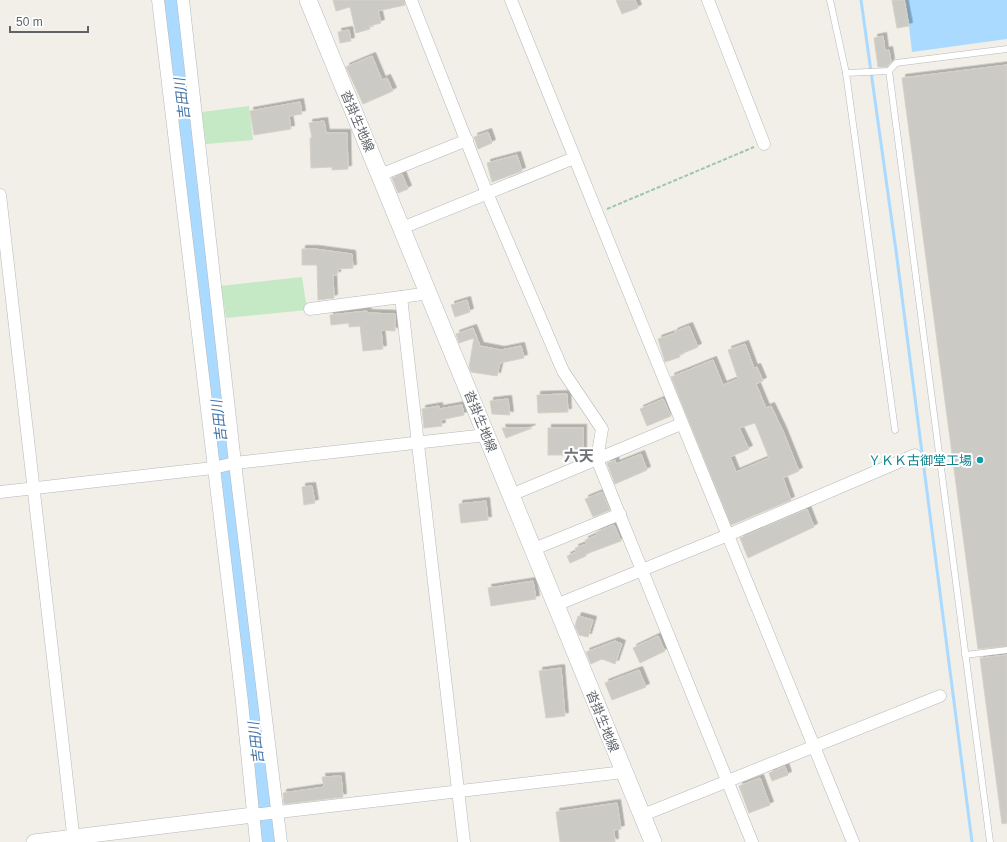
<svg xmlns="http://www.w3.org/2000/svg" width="1007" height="842" viewBox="0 0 1007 842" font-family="Arial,'Noto Sans JP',sans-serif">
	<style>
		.green { fill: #c5e8c5 }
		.water { fill: #aadaff }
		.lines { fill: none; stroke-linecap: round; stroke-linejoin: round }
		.stream { stroke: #aadaff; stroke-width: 3 }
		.river { stroke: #aadaff; stroke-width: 19 }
		.building { fill: #cccac5; stroke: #d6d1c6; fill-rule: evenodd; filter: url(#shadow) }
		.service-casing { stroke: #b5b8bc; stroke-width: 7 }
		.minor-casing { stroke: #b5b8bc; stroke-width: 13 }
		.tertiary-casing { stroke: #b5b8bc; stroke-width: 16 }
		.secondary-casing { stroke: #b6babf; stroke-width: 18 }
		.path { stroke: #9cc7a9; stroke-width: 2; stroke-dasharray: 4 2; stroke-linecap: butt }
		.service { stroke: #fff; stroke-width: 6 }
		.minor { stroke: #fff; stroke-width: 12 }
		.tertiary { stroke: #fff; stroke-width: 15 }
		.secondary { stroke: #fff; stroke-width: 17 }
		.culture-dot { fill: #0f9aa8; stroke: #fff; stroke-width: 1.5 }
		.labels { text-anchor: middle; stroke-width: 4; stroke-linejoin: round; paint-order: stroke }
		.street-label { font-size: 13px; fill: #5f6368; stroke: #fff }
		.culture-label { font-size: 13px; fill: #0d838f; stroke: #fff; text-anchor: end }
		.water-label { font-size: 14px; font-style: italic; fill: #4174aa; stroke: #fff }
		.quarter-label { font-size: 15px; font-weight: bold; fill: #70757a; stroke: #fff }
	</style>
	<defs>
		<filter id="shadow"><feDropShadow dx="3.5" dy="-3.5" stdDeviation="0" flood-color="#0004"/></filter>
	</defs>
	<rect width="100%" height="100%" fill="#f1efe8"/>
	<g class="green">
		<polygon points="249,106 253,140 206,144 202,112"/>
		<polygon points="302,277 307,310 226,318 221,286"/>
	</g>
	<polygon class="water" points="906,0 1007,0 1007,39 912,52"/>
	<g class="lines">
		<polyline class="stream" points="861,0 897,258 972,842"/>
		<polyline class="river" points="171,0 238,574 267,842"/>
	</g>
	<g class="building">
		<polygon points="333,0 404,0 405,5 378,11 381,23 369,26 370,29 356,33 350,7 336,11"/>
		<polygon points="616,0 635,0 638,8 622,14"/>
		<polygon points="892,0 904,0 909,26 897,28"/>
		<polygon points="349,30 351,41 340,43 338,32"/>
		<polygon points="883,36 885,51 889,50 891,62 887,67 878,67 874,38"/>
		<polygon points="372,56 382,80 387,78 393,91 363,104 346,67"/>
		<polygon points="1007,65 1007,646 978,649 902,78"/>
		<polygon points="300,102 302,114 289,116 291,129 254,135 250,111"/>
		<polygon points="324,121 326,133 347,133 348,169 332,170 332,167 311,168 310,138 312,138 309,123"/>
		<polygon points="488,132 492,143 478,149 474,137"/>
		<polygon points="517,155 522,171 492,182 487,163"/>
		<polygon points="402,174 408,189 398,193 392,178"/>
		<polygon points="302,249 315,249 352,254 353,268 338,269 337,275 333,275 334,298 318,300 317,265 302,265"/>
		<polygon points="467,300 470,312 455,317 451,305"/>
		<polygon points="367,311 368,313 395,314 395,331 381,330 383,349 363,351 360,326 349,327 349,323 331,325 330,315"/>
		<polygon points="689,326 698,347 679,355 680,357 665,362 658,339 675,333 674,332"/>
		<polygon points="473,328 480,346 501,350 521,346 524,358 500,363 497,376 471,372 469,367 474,338 459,343 456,334"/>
		<path d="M 745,344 L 754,368 L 757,367 L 763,381 L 756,384 L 766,408 L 771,406 L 783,431 L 799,471 L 783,478 L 791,500 L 731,525 L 671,377 L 713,360 L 723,385 L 738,379 L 728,350 ZM 755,423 L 769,458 L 736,472 L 730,457 L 749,449 L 739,428 Z"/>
		<polygon points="567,394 568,412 538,413 537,395"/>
		<polygon points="508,399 510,415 492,414 490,401"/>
		<polygon points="663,399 671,416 647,426 640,409"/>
		<polygon points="462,405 464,415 441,420 442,426 424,428 422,409 439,406 439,409"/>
		<polygon points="502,428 532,428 506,438"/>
		<rect x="548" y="428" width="35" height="27"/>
		<polygon points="641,454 647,470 615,484 607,463 615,460 616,464"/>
		<polygon points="312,486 315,503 304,505 302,487"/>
		<polygon points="602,492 610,510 593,517 585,499"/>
		<polygon points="486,501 488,520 461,523 459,504"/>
		<polygon points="807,509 814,527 748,558 740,538"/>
		<polygon points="614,525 621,541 586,554 586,556 570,563 567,556 576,552 575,548 586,544 585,540 597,535 596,532"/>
		<polygon points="533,581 536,599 491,606 488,588"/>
		<polygon points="578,616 593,620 588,637 579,635 575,626"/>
		<polygon points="658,636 665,651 640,663 633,648"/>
		<polygon points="615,641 622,644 615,664 602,659 591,664 586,652"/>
		<polygon points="1007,655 1007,823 1002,824 980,658"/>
		<polygon points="561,668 565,716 546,718 539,671"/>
		<polygon points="639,670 646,687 612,700 605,683"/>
		<polygon points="785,766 788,775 772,781 769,773"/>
		<polygon points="341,776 343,797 284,804 283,793 324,787 322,777"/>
		<polygon points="760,778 770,805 749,813 739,786"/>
		<polygon points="617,803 621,829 614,830 615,842 560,842 556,812"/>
	</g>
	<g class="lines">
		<defs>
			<g id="service">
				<polyline points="830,0 846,73"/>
				<polyline points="889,71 990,842"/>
				<polyline points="895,430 846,73 889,71 896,63 1007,49"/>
				<polyline points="965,655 1007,650"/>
			</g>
			<g id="minor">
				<polyline points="158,0 242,702 256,842"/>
				<polyline points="183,0 235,463 281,842"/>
				<polyline points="411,0 487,193 563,371 602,429 597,459 752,842"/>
				<path d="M 511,0 C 624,281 738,562 853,842"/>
				<polyline points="708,0 764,144"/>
				<polyline points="380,175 467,140"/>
				<polyline points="0,195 74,842"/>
				<polyline points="402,228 574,158"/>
				<polyline points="429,293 401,297 464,842"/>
				<polyline points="310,309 401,297"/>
				<polyline points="0,492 213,468 235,463 486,435"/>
				<polyline points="511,495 681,424"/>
				<polyline points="534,549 620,514"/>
				<polyline points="556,605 728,535 915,455"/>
				<polyline points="253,815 624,772"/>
				<polyline points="643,815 940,696"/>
			</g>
			<polyline id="tertiary" points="34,842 253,815"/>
			<polyline id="secondary" points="308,0 653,842"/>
		</defs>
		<use href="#service" class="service-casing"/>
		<use href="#minor" class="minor-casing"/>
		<use href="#tertiary" class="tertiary-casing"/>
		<use href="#secondary" class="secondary-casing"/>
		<polyline class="path" points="607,209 754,147"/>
		<use href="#service" class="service"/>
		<use href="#minor" class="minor"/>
		<use href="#tertiary" class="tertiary"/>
		<use href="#secondary" class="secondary"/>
	</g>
	<circle class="culture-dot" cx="980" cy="460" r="4"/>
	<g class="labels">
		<g class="street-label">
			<text transform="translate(358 121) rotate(67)" y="5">沓掛生地線</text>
			<text transform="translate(481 421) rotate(68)" y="5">沓掛生地線</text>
			<text transform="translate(603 721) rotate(68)" y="5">沓掛生地線</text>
		</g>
		<g class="culture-label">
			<text x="972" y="465">ＹＫＫ古御堂工場</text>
		</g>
		<g class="water-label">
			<text transform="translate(182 99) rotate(-97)" y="5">吉田川</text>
			<text transform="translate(219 421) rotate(-97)" y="5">吉田川</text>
			<text transform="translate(256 743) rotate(-97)" y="5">吉田川</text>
		</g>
		<g class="quarter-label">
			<text x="579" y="461">六天</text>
		</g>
	</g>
	<path d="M10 26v6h78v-6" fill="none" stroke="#5f6368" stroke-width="2"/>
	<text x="16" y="26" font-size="12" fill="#5f6368" stroke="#ffffff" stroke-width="3" paint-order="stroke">50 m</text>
</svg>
